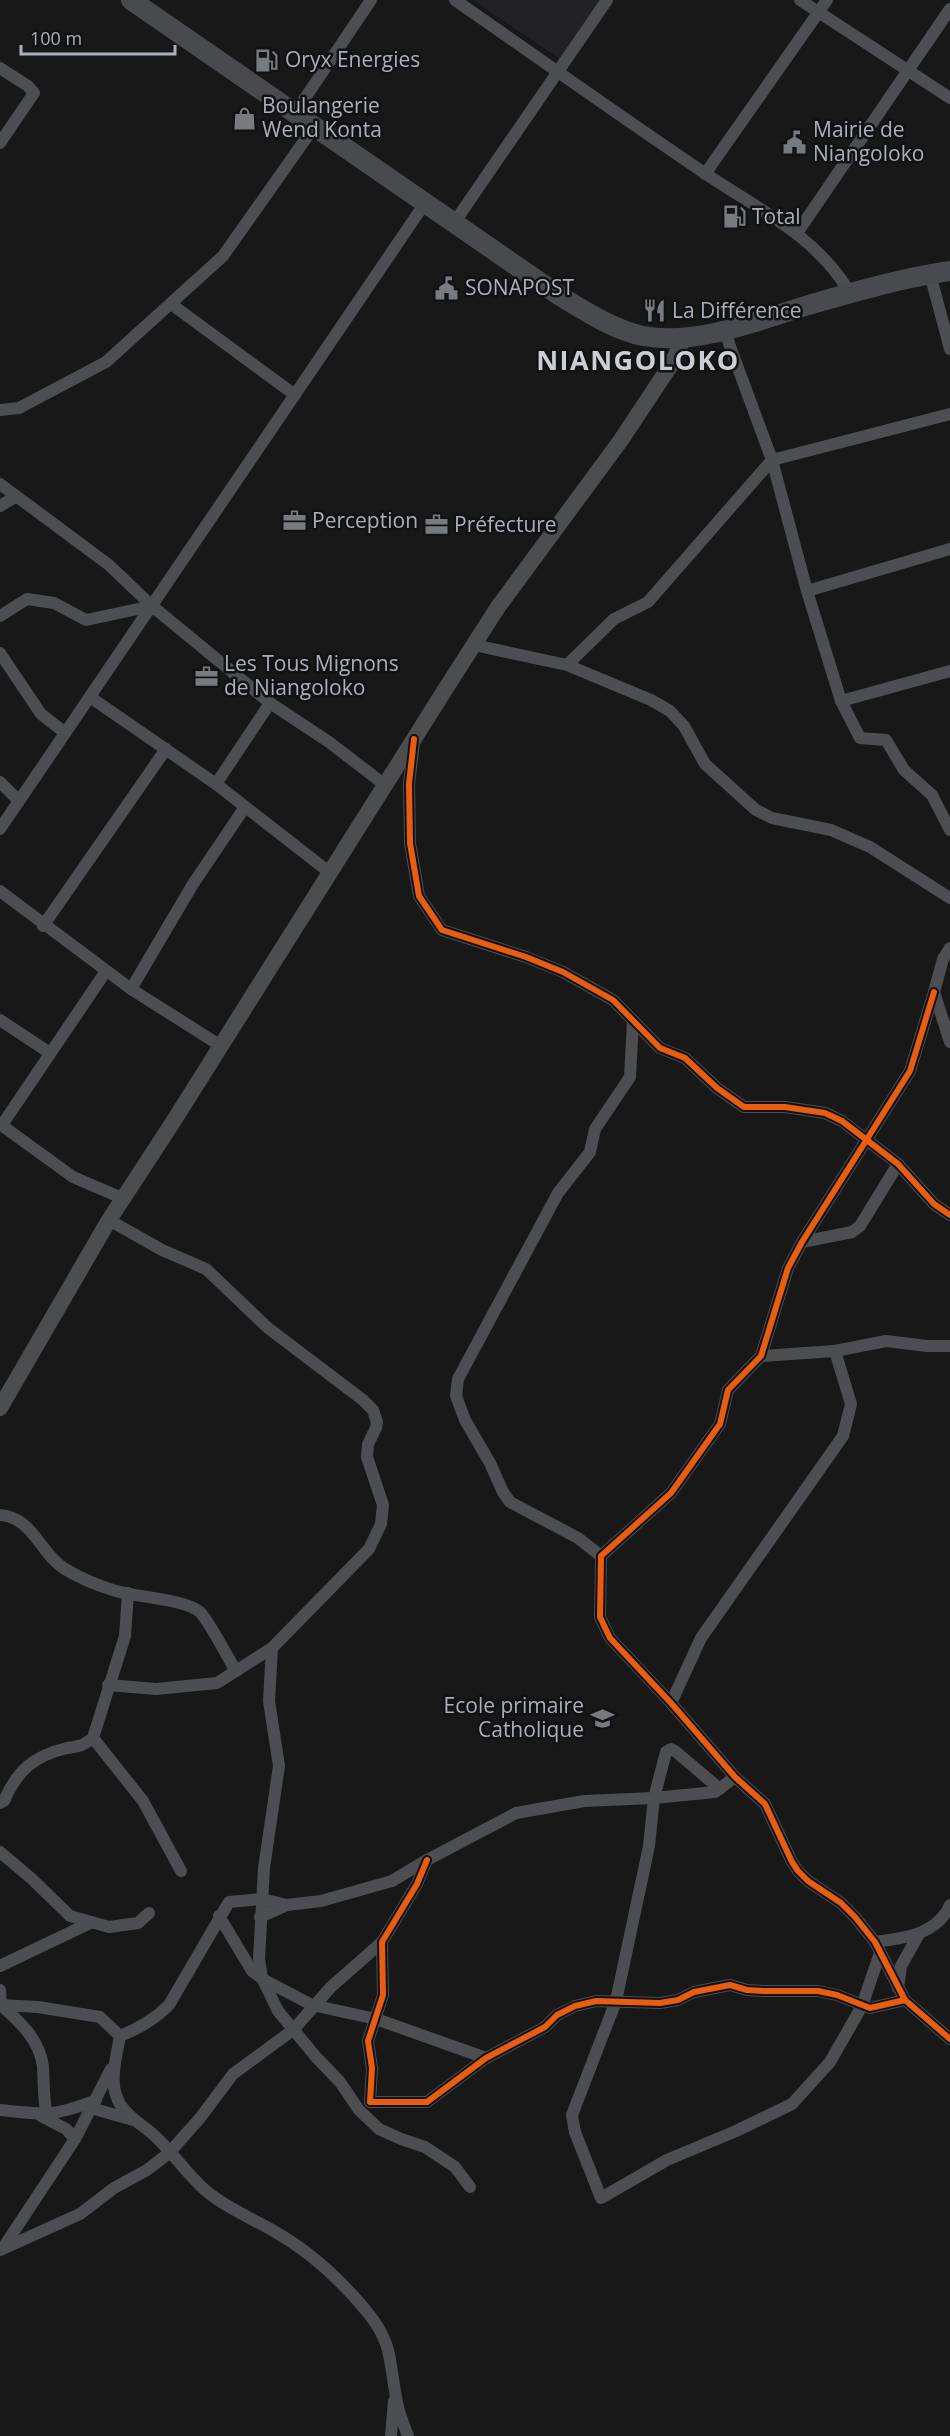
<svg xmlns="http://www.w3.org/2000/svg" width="950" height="2436" viewBox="0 0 950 2436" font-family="'Open Sans',sans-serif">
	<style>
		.built { fill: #222224 }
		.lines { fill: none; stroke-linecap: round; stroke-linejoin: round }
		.minor { stroke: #4c4e51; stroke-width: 12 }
		.secondary { stroke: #4b4d4f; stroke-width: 16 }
		.trunk { stroke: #494a4d; stroke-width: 20 }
		.cycleway-casing { stroke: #121214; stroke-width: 10 }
		.cycleway { stroke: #e95d12; stroke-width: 6 }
		.labels { text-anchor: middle; stroke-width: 5; stroke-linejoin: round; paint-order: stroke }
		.poi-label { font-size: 21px; fill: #aab0b8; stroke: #121214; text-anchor: start }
		.district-label { font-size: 27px; font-weight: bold; letter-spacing: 1.5px; fill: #cbced4; stroke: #121214 }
	</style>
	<rect width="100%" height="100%" fill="#181818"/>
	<polygon class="built" points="473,0 605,0 564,62"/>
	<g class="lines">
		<g class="minor">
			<path d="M 455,0 C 537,57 620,116 703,172 C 757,209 816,235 850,293"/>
			<polyline points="800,0 950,98"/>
			<polyline points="0,68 28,86 34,93 0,143"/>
			<polyline points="295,113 371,0"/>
			<polyline points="705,174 827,0"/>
			<polyline points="454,223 607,0"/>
			<polyline points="797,233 950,9"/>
			<polyline points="930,274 950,349"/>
			<polyline points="171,304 295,395"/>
			<polyline points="724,330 772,460 807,591 841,701 860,738 886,740 904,770 932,795 950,830"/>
			<polyline points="0,410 19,408 106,362 223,256 314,127"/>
			<polyline points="0,484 109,565 152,606 270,703 329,742 385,785"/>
			<polyline points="0,506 15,497"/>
			<polyline points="807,591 950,549"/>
			<polyline points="0,616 27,599 54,603 86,620 152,606"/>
			<polyline points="474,645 567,665 651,700 670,711 684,726 705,764 756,810 772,818 831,830 870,847 950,898"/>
			<polyline points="0,653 41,714 64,732"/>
			<polyline points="567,665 614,619 648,602 772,460 950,414"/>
			<polyline points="90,697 216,784 329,872"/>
			<polyline points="841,701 950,671"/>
			<polyline points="414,743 409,784 410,843 419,896 442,930 526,957 563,972 613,1000 660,1048 685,1058 717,1088 744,1107 785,1107 825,1113 842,1121 898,1164 934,1204 950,1215"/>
			<polyline points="0,782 18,800"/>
			<polyline points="216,784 270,703"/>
			<polyline points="0,829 425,203"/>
			<polyline points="0,891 131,989 221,1046"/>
			<polyline points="43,926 166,749"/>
			<polyline points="950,948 943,959 934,992 950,1042"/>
			<polyline points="131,989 193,884 245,807"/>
			<polyline points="934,992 910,1071 802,1242 788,1268 761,1356 728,1390 720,1424 671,1493 601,1556 600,1617 610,1638 671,1703 735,1777 765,1804 792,1862 798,1871 808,1881 841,1903 855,1917 875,1942 905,2000 950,2039"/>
			<polyline points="0,1020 50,1053"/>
			<polyline points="0,1124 73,1177 122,1198"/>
			<polyline points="2,1125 106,971"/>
			<polyline points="802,1242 852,1232 860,1226 898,1164"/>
			<polyline points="761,1356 835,1351 886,1341 927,1346 950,1346"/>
			<path d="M 0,1515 C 33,1517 40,1554 65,1569 C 80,1578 99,1586 116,1591 C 136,1597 185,1599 200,1612 C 209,1621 228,1658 236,1671"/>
			<polyline points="601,1556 578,1538 510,1502 503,1492 490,1463 465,1420 456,1396 458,1379 558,1193 590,1152 595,1129 630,1077 633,1021"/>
			<polyline points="272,1648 269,1701 279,1766 264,1868 259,1959 262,1978 278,2011 316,2057 340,2082 359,2110 379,2129 401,2139 425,2147 455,2167 470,2187"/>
			<polyline points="108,1685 156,1689 217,1683 272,1648 369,1549 381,1524 383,1505 367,1457 368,1444 376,1428 377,1422 373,1410 363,1400 268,1328 206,1269 162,1250 109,1220"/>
			<polyline points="671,1703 701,1638 843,1436 851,1404 835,1351"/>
			<polyline points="93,1738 143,1801 181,1871"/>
			<polyline points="720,1789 675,1751 671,1749 666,1752 654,1798 649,1846 616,2001 572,2115 575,2132 601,2198 667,2160 736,2131 792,2104 830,2062 862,2006 880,1953"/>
			<path d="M 0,1803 L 4,1801 C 17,1771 33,1756 67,1748 C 80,1746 82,1746 93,1738 L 125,1636 L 128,1593"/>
			<polyline points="0,1852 32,1879 70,1916 109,1927 138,1923 149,1913"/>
			<polyline points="427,1860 417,1884 382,1942 383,1995 368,2041 372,2068 370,2102 427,2102 486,2058 545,2027 557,2015 575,2006 596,2001 660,2003 678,2000 694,1992 730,1985 747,1990 763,1991 818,1991 837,1995 870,2008 905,2000"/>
			<path d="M 287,1905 L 262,1899 L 229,1902 L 169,2005 C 156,2018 138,2029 120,2036 C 117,2054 110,2078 116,2095 C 122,2116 145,2125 159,2140 C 175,2156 188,2175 205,2190 C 225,2207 249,2217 272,2230 C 308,2250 342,2281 368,2313 C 393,2344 389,2361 396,2397 C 398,2411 403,2423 408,2436"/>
			<polyline points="219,1916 252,1971 266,1981 312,2005 376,2019 486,2058"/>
			<polyline points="260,1917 287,1905 321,1901 392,1881 427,1860 516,1813 584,1801 654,1798 715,1792 735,1777"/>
			<path d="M 875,1942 C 904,1938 937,1935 950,1905"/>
			<polyline points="0,1966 90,1923"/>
			<polyline points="898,1988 901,1966 919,1934"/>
			<path d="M 0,1990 L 1,2005 C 20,2022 40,2040 43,2067 C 44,2084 43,2098 47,2115"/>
			<polyline points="0,2005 38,2007 100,2017 120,2036"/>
			<polyline points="91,2108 133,2120"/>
			<path d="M 0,2110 C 44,2115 54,2117 96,2100"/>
			<polyline points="41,2116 66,2129 75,2139"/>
			<polyline points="3,2248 75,2139 111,2069"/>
			<polyline points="0,2250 80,2214 114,2188 147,2170 169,2153 200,2118 233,2074 293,2030 331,1987 382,1942"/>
			<polyline points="391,2436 394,2401"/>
		</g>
		<polyline class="secondary" points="0,1408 109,1220 173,1122 448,685 498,607 621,440 672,363 684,338"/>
		<path class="trunk" d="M 131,0 L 560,296 C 585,311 614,330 643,336 C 699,346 758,320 812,304 C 857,291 903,278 950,271"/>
		<defs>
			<g id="cycleway">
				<polyline points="414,739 409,784 410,843 419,896 442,930 526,957 563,972 613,1000 660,1048 685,1058 717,1088 744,1107 785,1107 825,1113 842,1121 898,1164 934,1204 950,1215"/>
				<polyline points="934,992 910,1071 802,1242 788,1268 761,1356 728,1390 720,1424 671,1493 601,1556 600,1617 610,1638 671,1703 735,1777 765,1804 792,1862 798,1871 808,1881 841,1903 855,1917 875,1942 905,2000 950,2039"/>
				<polyline points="427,1860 417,1884 382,1942 383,1995 368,2041 372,2068 370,2102 427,2102 486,2058 545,2027 557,2015 575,2006 596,2001 660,2003 678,2000 694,1992 730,1985 747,1990 763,1991 818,1991 837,1995 870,2008 905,2000"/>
			</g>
		</defs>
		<use href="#cycleway" class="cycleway-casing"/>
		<use href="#cycleway" class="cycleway"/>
	</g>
	<defs>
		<symbol id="fuel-bare" viewBox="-9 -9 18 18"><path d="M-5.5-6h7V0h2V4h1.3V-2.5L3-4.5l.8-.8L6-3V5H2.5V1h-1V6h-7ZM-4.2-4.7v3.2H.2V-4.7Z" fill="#777b80" stroke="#121214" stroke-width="2.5" paint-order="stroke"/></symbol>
		<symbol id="shop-bare" viewBox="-9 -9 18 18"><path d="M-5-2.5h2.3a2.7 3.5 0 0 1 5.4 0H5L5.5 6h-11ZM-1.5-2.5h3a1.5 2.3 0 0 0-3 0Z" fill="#777b80" stroke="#121214" stroke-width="2.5" paint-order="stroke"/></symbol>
		<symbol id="civic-bare" viewBox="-9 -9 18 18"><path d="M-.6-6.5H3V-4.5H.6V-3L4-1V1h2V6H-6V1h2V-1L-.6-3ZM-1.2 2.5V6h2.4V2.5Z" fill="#777b80" stroke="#121214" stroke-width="2.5" paint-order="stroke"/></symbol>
		<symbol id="restaurant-bare" viewBox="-9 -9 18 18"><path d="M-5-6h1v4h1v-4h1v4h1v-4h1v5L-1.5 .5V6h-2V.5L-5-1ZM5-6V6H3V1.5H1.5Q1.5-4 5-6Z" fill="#777b80" stroke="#121214" stroke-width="2.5" paint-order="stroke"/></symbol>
		<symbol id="office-bare" viewBox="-9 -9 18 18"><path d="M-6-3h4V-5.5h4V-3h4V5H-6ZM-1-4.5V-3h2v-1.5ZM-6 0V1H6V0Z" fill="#777b80" stroke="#121214" stroke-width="2.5" paint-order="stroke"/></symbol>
		<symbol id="school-bare" viewBox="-9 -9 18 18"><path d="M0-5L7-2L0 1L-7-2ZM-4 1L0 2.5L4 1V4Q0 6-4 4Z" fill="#777b80" stroke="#121214" stroke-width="2.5" paint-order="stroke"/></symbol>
	</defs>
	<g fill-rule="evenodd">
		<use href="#fuel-bare" x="250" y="44" width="33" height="33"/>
		<use href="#shop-bare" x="228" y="102" width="33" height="33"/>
		<use href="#civic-bare" x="778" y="126" width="33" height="33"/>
		<use href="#fuel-bare" x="718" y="200" width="33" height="33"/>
		<use href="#civic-bare" x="430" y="272" width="33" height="33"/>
		<use href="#restaurant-bare" x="638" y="294" width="33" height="33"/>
		<use href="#office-bare" x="278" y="504" width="33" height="33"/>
		<use href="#office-bare" x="420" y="508" width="33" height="33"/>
		<use href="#office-bare" x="190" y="660" width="33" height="33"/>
		<use href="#school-bare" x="586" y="1702" width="33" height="33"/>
	</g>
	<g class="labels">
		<g class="poi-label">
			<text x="285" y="67">Oryx Energies</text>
			<text x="262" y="113">Boulangerie<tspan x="262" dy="24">Wend Konta</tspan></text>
			<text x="813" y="137">Mairie de<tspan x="813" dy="24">Niangoloko</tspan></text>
			<text x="752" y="224">Total</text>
			<text x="465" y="295">SONAPOST</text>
			<text x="672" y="318">La Différence</text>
			<text x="312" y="528">Perception</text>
			<text x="454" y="532">Préfecture</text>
			<text x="224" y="671">Les Tous Mignons<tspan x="224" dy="24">de Niangoloko</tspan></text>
			<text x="584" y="1713" text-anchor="end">Ecole primaire<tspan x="584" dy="24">Catholique</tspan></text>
		</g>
		<g class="district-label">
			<text x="638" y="370">NIANGOLOKO</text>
		</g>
	</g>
	<path d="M21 45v9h154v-9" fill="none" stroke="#aab0b8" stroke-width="3"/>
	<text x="30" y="45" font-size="18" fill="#aab0b8" stroke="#121214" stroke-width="4.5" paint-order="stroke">100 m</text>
</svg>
